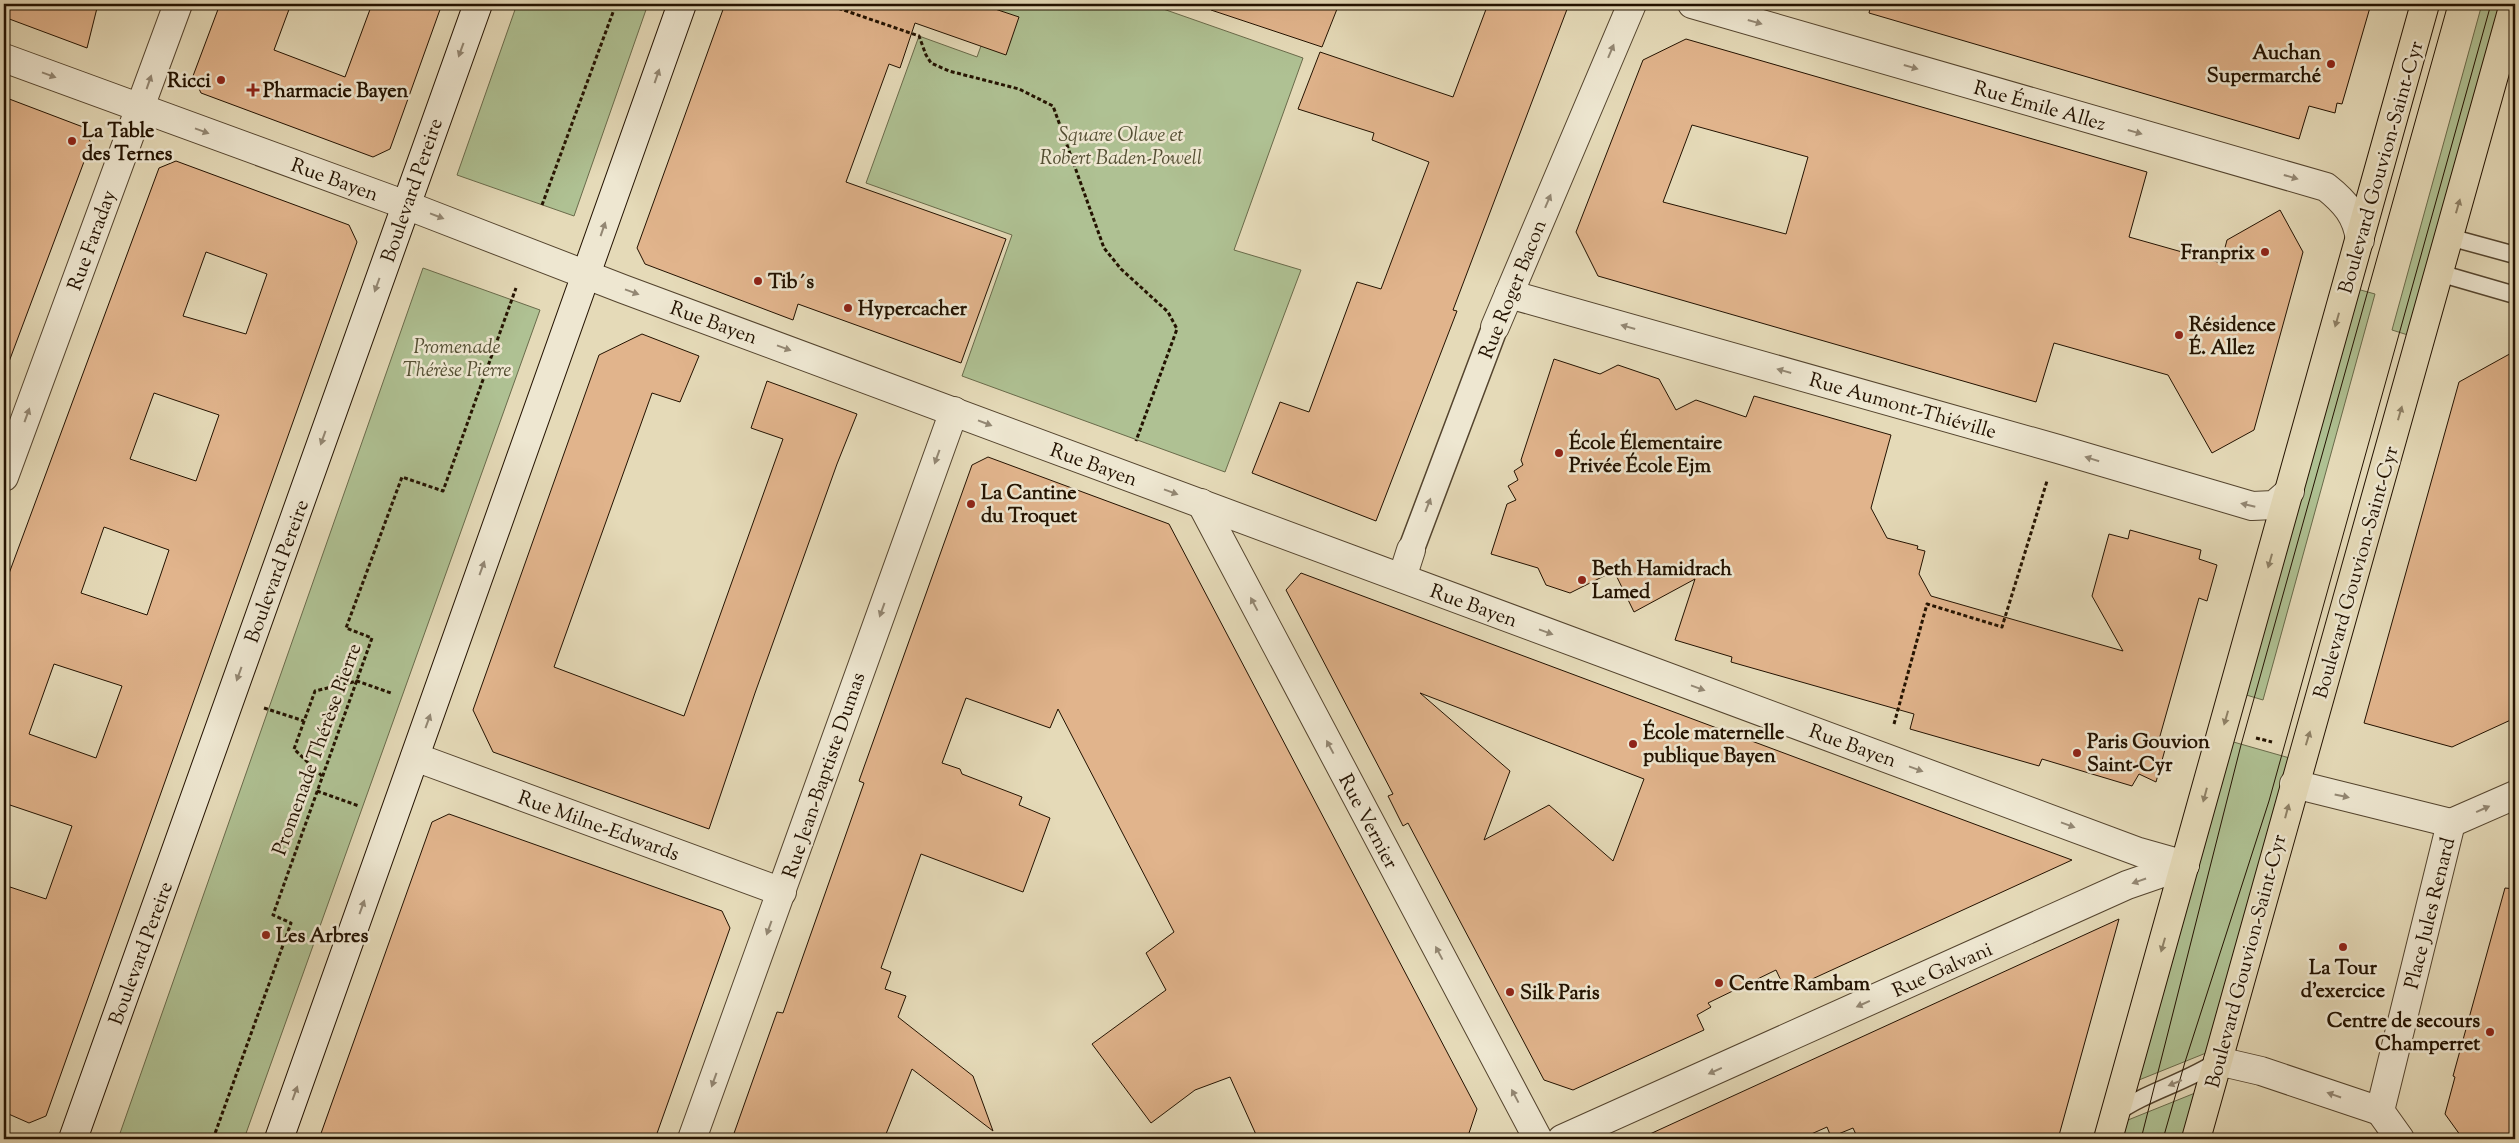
<svg xmlns="http://www.w3.org/2000/svg" width="2519" height="1143" viewBox="0 0 2519 1143" font-family="'Sorts Mill Goudy',serif">
	<style>
		.green { fill: #afc193; stroke: #696a4a }
		.building { fill: #e1b48c; stroke: #231200; fill-rule: evenodd }
		.lines { fill: none; stroke-linecap: round; stroke-linejoin: round }
		.service-casing { stroke: #54442e; stroke-width: 19 }
		.pedestrian-casing { stroke: #54442e; stroke-width: 28 }
		.minor-casing { stroke: #54442e; stroke-width: 30 }
		.secondary-casing { stroke: #231200; stroke-width: 30 }
		.primary-casing { stroke: #231200; stroke-width: 30 }
		.path { stroke: #231200; stroke-width: 3; stroke-dasharray: 4 2.5; stroke-linecap: butt }
		.service { stroke: #eee7d1; stroke-width: 16 }
		.pedestrian { stroke: #eee7d1; stroke-width: 25 }
		.minor { stroke: #eee7d1; stroke-width: 28 }
		.secondary { stroke: #eee7d1; stroke-width: 28 }
		.primary { stroke: #e5dab8; stroke-width: 28 }
		.tram { stroke: #231200; stroke-width: 1 }
		.oneway { fill: #938773 }
		.oneway2 { fill: #8e8065 }
		.poi-dot { fill: #8f2418; stroke: #eee7d1; stroke-width: 2 }
		.labels { text-anchor: middle; stroke-width: 5; stroke-linejoin: round; paint-order: stroke }
		.poi-label { font-size: 20px; font-weight: bold; fill: #231200; stroke: #eee7d1; text-anchor: start }
		.street-label { font-size: 20px; fill: #231200; stroke: #eee7d1 }
		.park-label { font-size: 20px; font-style: italic; fill: #544f33; stroke: #eee7d1 }
	</style>
	<rect width="100%" height="100%" fill="#e5dab8"/>
	<filter id="stains"><feTurbulence type="fractalNoise" baseFrequency=".004" numOctaves="4"/><feColorMatrix values="0 0 0 0 .2 0 0 0 0 .09 0 0 0 0 .02 0 0 0 .5 -.17"/></filter>
	<radialGradient id="worn" r=".72"><stop offset=".6" stop-color="#630" stop-opacity="0"/><stop offset="1" stop-color="#630" stop-opacity=".3"/></radialGradient>
	<g class="green">
		<polygon points="517,4 648,4 574,216 457,175"/>
		<polygon points="996,4 1149,4 1303,58 1234,250 1301,270 1225,472 962,376 1012,235 866,183 919,36 977,57"/>
		<polygon points="2482,4 2503,4 2411,336 2392,330"/>
		<polygon points="423,268 540,310 244,1139 118,1139"/>
		<polygon points="2357,289 2375,294 2263,700 2243,694"/>
		<polygon points="2230,741 2293,759 2211,1051 2134,1082"/>
		<polygon points="2200,1091 2186,1139 2118,1139 2123,1122"/>
	</g>
	<g class="building">
		<polygon points="4,4 98,4 87,48 4,17"/>
		<polygon points="220,4 291,4 274,50 345,77 372,4 442,4 390,149 373,157 201,93 193,76"/>
		<polygon points="725,4 980,4 1019,17 1006,55 915,23 900,68 889,64 846,182 1006,239 961,363 798,304 793,320 645,264 637,248"/>
		<polygon points="1212,4 1339,4 1322,47 1211,10"/>
		<polygon points="1488,4 1569,4 1453,310 1457,311 1376,521 1252,473 1280,402 1309,412 1357,282 1381,289 1429,162 1372,140 1374,133 1298,109 1320,52 1453,97"/>
		<polygon points="1871,4 2371,4 2342,104 2337,103 2335,113 2309,106 2299,139 1869,13"/>
		<path d="M 1686,39 L 2147,172 L 2129,237 L 2221,263 L 2227,240 L 2280,210 L 2303,252 L 2254,430 L 2212,453 L 2168,375 L 2054,343 L 2036,402 L 1598,276 L 1576,232 L 1643,60 ZM 1692,125 L 1808,157 L 1786,234 L 1663,202 Z"/>
		<polygon points="4,97 83,127 91,143 7,367 4,366"/>
		<path d="M 176,161 L 349,225 L 357,242 L 46,1116 L 29,1123 L 4,1112 L 4,885 L 46,899 L 72,826 L 4,803 L 4,587 L 159,168 ZM 206,252 L 267,274 L 246,334 L 183,316 ZM 154,393 L 219,415 L 196,481 L 130,459 ZM 104,527 L 169,550 L 147,615 L 81,593 ZM 54,664 L 122,686 L 96,758 L 29,734 Z"/>
		<polygon points="642,334 699,356 680,402 652,393 554,667 684,716 783,439 751,428 767,381 857,414 837,464 755,693 709,829 493,752 473,710 599,355"/>
		<polygon points="2515,351 2515,718 2452,747 2364,723 2459,382"/>
		<polygon points="1554,359 1600,374 1618,365 1659,379 1676,410 1696,400 1746,417 1754,396 1891,435 1871,508 1887,538 1918,546 1917,549 1925,551 1919,574 1931,596 2123,651 2092,596 2109,534 2128,539 2130,530 2201,550 2199,559 2217,565 2207,601 2199,598 2158,743 2166,746 2156,782 2139,774 2132,786 2042,759 2039,766 1910,729 1914,714 1731,662 1732,657 1675,640 1695,579 1634,612 1614,571 1570,593 1546,585 1538,568 1491,554 1507,504 1516,500 1508,486 1518,480 1514,471 1523,465 1521,460"/>
		<polygon points="988,457 1169,524 1477,1109 1467,1139 1258,1139 1230,1077 1195,1090 1151,1123 1092,1044 1166,990 1146,953 1174,932 1058,709 1050,728 966,698 942,763 960,769 962,774 1022,797 1019,805 1050,818 1023,892 921,854 881,968 891,972 885,989 906,996 898,1017 973,1076 993,1131 912,1069 884,1139 732,1139 777,1012 783,1013 864,783 859,781 972,465"/>
		<path d="M 1301,573 L 1985,828 L 2072,860 L 1786,991 L 1776,970 L 1708,1003 L 1711,1007 L 1697,1015 L 1704,1030 L 1573,1090 L 1544,1080 L 1408,823 L 1403,826 L 1388,796 L 1393,794 L 1286,590 ZM 1420,693 L 1644,779 L 1613,861 L 1549,805 L 1484,840 L 1510,771 Z"/>
		<polygon points="449,814 722,911 730,928 655,1139 319,1139 432,822"/>
		<polygon points="2505,888 2515,889 2515,1139 2463,1139 2445,1114 2455,1077 2453,1076"/>
		<polygon points="2119,919 2058,1139 1858,1139 1853,1128 1831,1137 1827,1127 1800,1139 1639,1139"/>
	</g>
	<g class="lines">
		<defs>
			<g id="service">
				<polyline points="2449,237 2515,255"/>
				<polyline points="2439,273 2515,295"/>
				<path d="M 2115,1114 C 2147,1091 2185,1083 2218,1061"/>
			</g>
			<polyline id="pedestrian" points="1411,550 1495,327"/>
			<g id="minor">
				<path d="M 1692,4 L 2326,187 C 2345,202 2357,216 2360,240"/>
				<polyline points="4,58 406,205 623,289 2139,852 2185,865"/>
				<polyline points="1509,294 2058,449 2252,506 2274,505 2290,491"/>
				<polyline points="1495,327 1632,4"/>
				<polyline points="4,477 178,4"/>
				<polyline points="1201,503 1538,1139"/>
				<polyline points="1402,578 1411,550"/>
				<polyline points="415,757 782,892"/>
				<polyline points="2294,784 2451,823"/>
				<polyline points="2451,823 2515,795"/>
				<polyline points="2218,1061 2261,1071 2380,1111"/>
				<polyline points="2380,1111 2451,823"/>
				<polyline points="2380,1111 2400,1139"/>
				<polyline points="692,1139 954,411"/>
				<polyline points="1562,1139 2127,885 2185,865"/>
			</g>
			<g id="secondary">
				<polyline points="73,1139 478,4"/>
				<polyline points="279,1139 682,4"/>
			</g>
			<g id="primary">
				<polyline points="2108,1139 2425,4"/>
				<polyline points="2196,1139 2514,4"/>
			</g>
		</defs>
		<use href="#service" class="service-casing"/>
		<use href="#pedestrian" class="pedestrian-casing"/>
		<use href="#minor" class="minor-casing"/>
		<use href="#secondary" class="secondary-casing"/>
		<use href="#primary" class="primary-casing"/>
		<g class="path">
			<polyline points="826,4 919,36 926,55 931,63 949,71 1019,89 1053,106 1104,248 1121,269 1168,312 1177,329 1136,441"/>
			<polyline points="542,205 616,4"/>
			<polyline points="264,708 304,721"/>
			<polyline points="1894,724 1927,604 2002,627 2047,481"/>
			<polyline points="2256,738 2272,742"/>
			<polyline points="322,776 294,749 315,691 357,681 391,693"/>
			<polyline points="317,791 359,806"/>
			<polyline points="213,1139 291,923 273,915 372,638 346,628 402,477 443,491 516,288"/>
		</g>
		<use href="#service" class="service"/>
		<use href="#pedestrian" class="pedestrian"/>
		<use href="#minor" class="minor"/>
		<use href="#secondary" class="secondary"/>
		<use href="#primary" class="primary"/>
		<g class="tram">
			<polyline points="2141,1139 2241,745 2448,4"/>
			<polyline points="2163,1139 2185,1062 2269,801 2491,4"/>
		</g>
	</g>
	<defs><path id="oneway-solid" d="M-6-.8H1V-3.2L6.5 0L1 3.2V.8H-6Z" transform="scale(1.25)"/></defs>
	<g class="oneway">
		<use href="#oneway-solid" transform="translate(1755 22) rotate(16)"/>
		<use href="#oneway-solid" transform="translate(461 50) rotate(110)"/>
		<use href="#oneway-solid" transform="translate(1611 51) rotate(-67)"/>
		<use href="#oneway-solid" transform="translate(1911 67) rotate(16)"/>
		<use href="#oneway-solid" transform="translate(49 75) rotate(20)"/>
		<use href="#oneway-solid" transform="translate(657 76) rotate(-71)"/>
		<use href="#oneway-solid" transform="translate(149 82) rotate(-71)"/>
		<use href="#oneway-solid" transform="translate(202 131) rotate(20)"/>
		<use href="#oneway-solid" transform="translate(2135 132) rotate(16)"/>
		<use href="#oneway-solid" transform="translate(2291 177) rotate(16)"/>
		<use href="#oneway-solid" transform="translate(1548 201) rotate(-67)"/>
		<use href="#oneway-solid" transform="translate(437 216) rotate(21)"/>
		<use href="#oneway-solid" transform="translate(603 229) rotate(-71)"/>
		<use href="#oneway-solid" transform="translate(377 285) rotate(110)"/>
		<use href="#oneway-solid" transform="translate(632 292) rotate(20)"/>
		<use href="#oneway-solid" transform="translate(1628 327) rotate(-164)"/>
		<use href="#oneway-solid" transform="translate(784 348) rotate(20)"/>
		<use href="#oneway-solid" transform="translate(1784 371) rotate(-164)"/>
		<use href="#oneway-solid" transform="translate(27 415) rotate(-70)"/>
		<use href="#oneway-solid" transform="translate(985 423) rotate(21)"/>
		<use href="#oneway-solid" transform="translate(323 438) rotate(110)"/>
		<use href="#oneway-solid" transform="translate(937 457) rotate(110)"/>
		<use href="#oneway-solid" transform="translate(2092 459) rotate(-163)"/>
		<use href="#oneway-solid" transform="translate(1171 492) rotate(20)"/>
		<use href="#oneway-solid" transform="translate(1428 505) rotate(-69)"/>
		<use href="#oneway-solid" transform="translate(2248 505) rotate(-167)"/>
		<use href="#oneway-solid" transform="translate(482 568) rotate(-70)"/>
		<use href="#oneway-solid" transform="translate(1254 604) rotate(-118)"/>
		<use href="#oneway-solid" transform="translate(882 610) rotate(110)"/>
		<use href="#oneway-solid" transform="translate(1546 632) rotate(20)"/>
		<use href="#oneway-solid" transform="translate(239 674) rotate(110)"/>
		<use href="#oneway-solid" transform="translate(1698 688) rotate(20)"/>
		<use href="#oneway-solid" transform="translate(428 721) rotate(-70)"/>
		<use href="#oneway-solid" transform="translate(1330 747) rotate(-118)"/>
		<use href="#oneway-solid" transform="translate(1916 769) rotate(20)"/>
		<use href="#oneway-solid" transform="translate(2342 796) rotate(12)"/>
		<use href="#oneway-solid" transform="translate(2483 809) rotate(-24)"/>
		<use href="#oneway-solid" transform="translate(2068 825) rotate(20)"/>
		<use href="#oneway-solid" transform="translate(2139 881) rotate(161)"/>
		<use href="#oneway-solid" transform="translate(362 907) rotate(-70)"/>
		<use href="#oneway-solid" transform="translate(769 928) rotate(110)"/>
		<use href="#oneway-solid" transform="translate(1439 953) rotate(-118)"/>
		<use href="#oneway-solid" transform="translate(1863 1004) rotate(156)"/>
		<use href="#oneway-solid" transform="translate(1715 1071) rotate(156)"/>
		<use href="#oneway-solid" transform="translate(714 1080) rotate(110)"/>
		<use href="#oneway-solid" transform="translate(2175 1083) rotate(158)"/>
		<use href="#oneway-solid" transform="translate(295 1093) rotate(-70)"/>
		<use href="#oneway-solid" transform="translate(2334 1095) rotate(-161)"/>
		<use href="#oneway-solid" transform="translate(1515 1096) rotate(-118)"/>
	</g>
	<g class="oneway2">
		<use href="#oneway-solid" transform="translate(2458 206) rotate(-74)"/>
		<use href="#oneway-solid" transform="translate(2337 320) rotate(106)"/>
		<use href="#oneway-solid" transform="translate(2400 413) rotate(-74)"/>
		<use href="#oneway-solid" transform="translate(2270 561) rotate(106)"/>
		<use href="#oneway-solid" transform="translate(2226 718) rotate(106)"/>
		<use href="#oneway-solid" transform="translate(2308 738) rotate(-73)"/>
		<use href="#oneway-solid" transform="translate(2205 795) rotate(105)"/>
		<use href="#oneway-solid" transform="translate(2287 811) rotate(-75)"/>
		<use href="#oneway-solid" transform="translate(2163 945) rotate(106)"/>
	</g>
	<g class="poi-dot">
		<circle cx="2331" cy="64" r="5"/>
		<circle cx="221" cy="80" r="5"/>
		<path d="M250.5 82.5h5v5h5v5h-5v5h-5v-5h-5v-5h5z"/>
		<circle cx="72" cy="141" r="5"/>
		<circle cx="2265" cy="252" r="5"/>
		<circle cx="758" cy="281" r="5"/>
		<circle cx="848" cy="308" r="5"/>
		<circle cx="2179" cy="335" r="5"/>
		<circle cx="1559" cy="453" r="5"/>
		<circle cx="971" cy="504" r="5"/>
		<circle cx="1582" cy="580" r="5"/>
		<circle cx="1633" cy="744" r="5"/>
		<circle cx="2077" cy="753" r="5"/>
		<circle cx="266" cy="935" r="5"/>
		<circle cx="2343" cy="947" r="5"/>
		<circle cx="1719" cy="983" r="5"/>
		<circle cx="1510" cy="992" r="5"/>
		<circle cx="2490" cy="1032" r="5"/>
	</g>
	<g class="labels">
		<g class="poi-label">
			<text x="2321" y="59" text-anchor="end">Auchan<tspan x="2321" dy="23">Supermarché</tspan></text>
			<text x="211" y="87" text-anchor="end">Ricci</text>
			<text x="263" y="97">Pharmacie Bayen</text>
			<text x="82" y="137">La Table<tspan x="82" dy="23">des Ternes</tspan></text>
			<text x="2255" y="259" text-anchor="end">Franprix</text>
			<text x="768" y="288">Tib´s</text>
			<text x="858" y="315">Hypercacher</text>
			<text x="2189" y="331">Résidence<tspan x="2189" dy="23">É. Allez</tspan></text>
			<text x="1569" y="449">École Élementaire<tspan x="1569" dy="23">Privée École Ejm</tspan></text>
			<text x="981" y="499">La Cantine<tspan x="981" dy="23">du Troquet</tspan></text>
			<text x="1592" y="575">Beth Hamidrach<tspan x="1592" dy="23">Lamed</tspan></text>
			<text x="1643" y="739">École maternelle<tspan x="1643" dy="23">publique Bayen</tspan></text>
			<text x="2087" y="748">Paris Gouvion<tspan x="2087" dy="23">Saint-Cyr</tspan></text>
			<text x="276" y="942">Les Arbres</text>
			<text x="2343" y="974" text-anchor="middle">La Tour<tspan x="2343" dy="23">d'exercice</tspan></text>
			<text x="1729" y="990">Centre Rambam</text>
			<text x="1520" y="999">Silk Paris</text>
			<text x="2480" y="1027" text-anchor="end">Centre de secours<tspan x="2480" dy="23">Champerret</tspan></text>
		</g>
		<g class="street-label">
			<text transform="translate(2040 105) rotate(16)" y="7">Rue Émile Allez</text>
			<text transform="translate(2380 167) rotate(-74)" y="7">Boulevard Gouvion-Saint-Cyr</text>
			<text transform="translate(335 179) rotate(20)" y="7">Rue Bayen</text>
			<text transform="translate(411 190) rotate(-71)" y="7">Boulevard Pereire</text>
			<text transform="translate(91 240) rotate(-70)" y="7">Rue Faraday</text>
			<text transform="translate(1512 289) rotate(-68)" y="7">Rue Roger Bacon</text>
			<text transform="translate(714 322) rotate(20)" y="7">Rue Bayen</text>
			<text transform="translate(1903 405) rotate(16)" y="7">Rue Aumont-Thiéville</text>
			<text transform="translate(1094 464) rotate(20)" y="7">Rue Bayen</text>
			<text transform="translate(276 571) rotate(-70)" y="7">Boulevard Pereire</text>
			<text transform="translate(2355 572) rotate(-74)" y="7">Boulevard Gouvion-Saint-Cyr</text>
			<text transform="translate(1474 605) rotate(20)" y="7">Rue Bayen</text>
			<text transform="translate(1853 745) rotate(20)" y="7">Rue Bayen</text>
			<text transform="translate(316 749) rotate(-70)" y="7">Promenade Thérèse Pierre</text>
			<text transform="translate(823 775) rotate(-71)" y="7">Rue Jean-Baptiste Dumas</text>
			<text transform="translate(1369 821) rotate(62)" y="7">Rue Vernier</text>
			<text transform="translate(599 825) rotate(20)" y="7">Rue Milne-Edwards</text>
			<text transform="translate(2429 913) rotate(-76)" y="7">Place Jules Renard</text>
			<text transform="translate(140 953) rotate(-70)" y="7">Boulevard Pereire</text>
			<text transform="translate(2245 961) rotate(-75)" y="7">Boulevard Gouvion-Saint-Cyr</text>
			<text transform="translate(1942 969) rotate(-24)" y="7">Rue Galvani</text>
		</g>
		<g class="park-label">
			<text x="1121" y="141">Square Olave et<tspan x="1121" dy="23">Robert Baden-Powell</tspan></text>
			<text x="457" y="353">Promenade<tspan x="457" dy="23">Thérèse Pierre</tspan></text>
		</g>
	</g>
	<rect width="2519" height="1143" fill="none" stroke="#e5dab8" stroke-width="20"/>
	<rect x="5" y="5" width="2509" height="1133" fill="none" stroke="#231200" stroke-width="2.5"/>
	<rect x="10" y="10" width="2499" height="1123" fill="none" stroke="#231200"/>
	<rect width="100%" height="100%" filter="url(#stains)"/>
	<rect width="100%" height="100%" fill="url(#worn)"/>
</svg>
